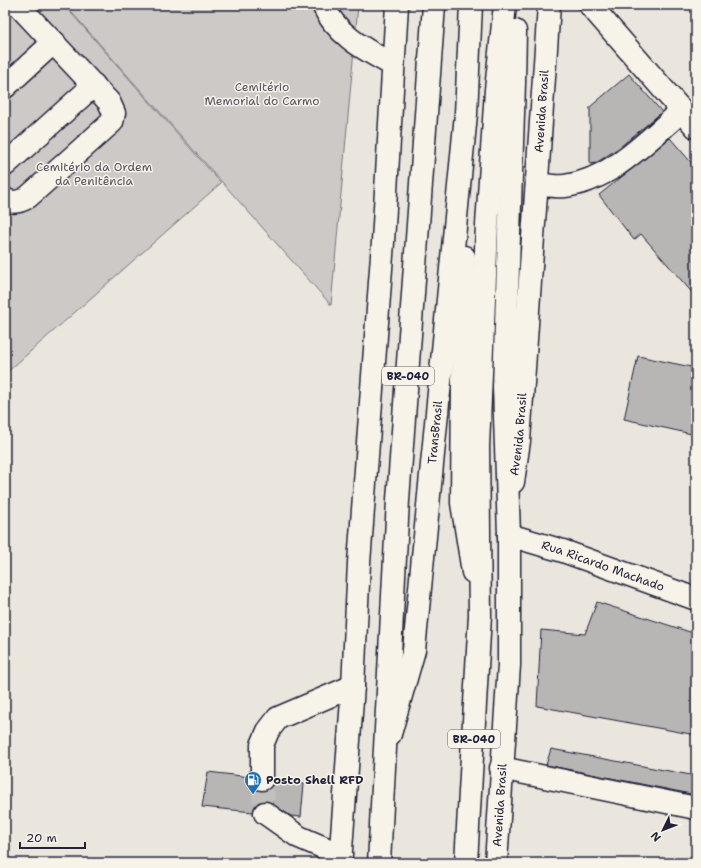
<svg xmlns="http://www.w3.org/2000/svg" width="701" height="868" viewBox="0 0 701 868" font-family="'Shantell Sans',sans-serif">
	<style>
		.green { fill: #cdc9c6; stroke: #787680 }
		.building { fill: #b8b6b5; stroke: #22223b }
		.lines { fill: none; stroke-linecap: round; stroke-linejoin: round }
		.minor-tunnel { stroke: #c2bfbd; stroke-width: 22; stroke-dasharray: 22 11; stroke-linecap: butt }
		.minor-casing { stroke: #22223b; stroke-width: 25 }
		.major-casing { stroke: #22223b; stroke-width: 25 }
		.highway-casing { stroke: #22223b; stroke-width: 25 }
		.minor { stroke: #f7f3e8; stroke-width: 22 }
		.major { stroke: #f7f3e8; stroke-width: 22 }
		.highway { stroke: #f7f3e8; stroke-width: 22 }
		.labels { text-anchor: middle; stroke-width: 3; stroke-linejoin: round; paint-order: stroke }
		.shield { fill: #f7f3e8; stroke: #62616f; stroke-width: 1 }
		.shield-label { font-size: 11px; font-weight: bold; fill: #22223b }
		.park-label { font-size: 12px; fill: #555465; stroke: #f7f3e8 }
		.street-label { font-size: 12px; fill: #22223b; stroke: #f7f3e8 }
		.poi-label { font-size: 12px; font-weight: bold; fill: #22223b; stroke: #f7f3e8; text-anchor: start }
	</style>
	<rect width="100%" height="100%" fill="#eae6de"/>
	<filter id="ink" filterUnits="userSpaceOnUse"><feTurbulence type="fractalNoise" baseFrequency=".025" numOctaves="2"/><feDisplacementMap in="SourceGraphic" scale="8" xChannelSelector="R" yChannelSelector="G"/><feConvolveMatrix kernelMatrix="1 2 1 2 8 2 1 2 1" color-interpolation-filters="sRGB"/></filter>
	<g filter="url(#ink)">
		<g class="green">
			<polygon points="5,5 64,5 221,183 5,374"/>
			<polygon points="65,5 358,5 331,305"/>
		</g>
		<g class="building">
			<polygon points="629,74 662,112 620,147 596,163 590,164 590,107"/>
			<polygon points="670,138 696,168 696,297 641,234 634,240 599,195"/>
			<polygon points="638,356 696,368 696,435 624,419"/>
			<polygon points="597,602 696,634 696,735 537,706 541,630 585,634"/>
			<polygon points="551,749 696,776 696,795 546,765"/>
			<polygon points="208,772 250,777 251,786 256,790 262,791 269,790 274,781 304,784 301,817 291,816 267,801 259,802 255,806 253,812 202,807"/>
		</g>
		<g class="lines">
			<polyline class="minor-tunnel" points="262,779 265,813"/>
			<defs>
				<g id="minor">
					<path d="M 323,5 C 336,35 366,50 393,65"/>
					<polyline points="590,5 696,127"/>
					<polyline points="5,87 54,42"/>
					<polyline points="5,165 94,85"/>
					<path d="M 537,184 C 546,185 556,187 565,186 C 612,180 647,140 682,111"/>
					<path d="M 5,199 C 13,204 20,202 28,197 L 112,122 L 114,113 L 109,102 L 18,5"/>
					<polyline points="464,257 462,503 473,572"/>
					<path id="s1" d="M 509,535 L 563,551 L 696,599"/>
					<path id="s2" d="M 390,734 L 414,650 L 466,114 L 471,5"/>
					<polyline points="501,768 696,808"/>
					<polyline points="262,779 262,745 268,731 278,718 353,686"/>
					<polyline points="265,813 299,837 341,855"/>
				</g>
				<g id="major">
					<path id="s3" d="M 513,482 L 519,441 L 549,5"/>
				</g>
				<g id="highway">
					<polyline points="340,863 353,686 359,563 383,242 397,5"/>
					<polyline points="379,863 398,500 434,5"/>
					<polyline points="466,863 480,615 478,447 487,225 496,90 505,5"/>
					<path id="s4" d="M 496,863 L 509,665 L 509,535 L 504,387 L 514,83 L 515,31"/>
				</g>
			</defs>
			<use href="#minor" class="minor-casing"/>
			<use href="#major" class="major-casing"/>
			<use href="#highway" class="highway-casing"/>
			<use href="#minor" class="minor"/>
			<use href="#major" class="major"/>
			<use href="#highway" class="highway"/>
		</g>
	</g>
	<defs>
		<symbol id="fuel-pin" viewBox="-11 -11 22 30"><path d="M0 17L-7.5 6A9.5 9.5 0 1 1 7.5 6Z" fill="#1f6fb2" stroke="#f7f3e8"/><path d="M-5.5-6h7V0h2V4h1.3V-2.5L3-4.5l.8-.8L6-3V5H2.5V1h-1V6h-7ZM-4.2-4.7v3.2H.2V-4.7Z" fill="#fff"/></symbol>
	</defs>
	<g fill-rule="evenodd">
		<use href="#fuel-pin" x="243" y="770" width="20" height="27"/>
	</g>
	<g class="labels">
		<g class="shield">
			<rect x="382" y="367" width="52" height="18" rx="3"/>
			<rect x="448" y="730" width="52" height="18" rx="3"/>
		</g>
		<g class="shield-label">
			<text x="408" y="380">BR-040</text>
			<text x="474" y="743">BR-040</text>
		</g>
		<g class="park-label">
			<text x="262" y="91">Cemitério<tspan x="262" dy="14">Memorial do Carmo</tspan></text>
			<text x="94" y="171">Cemitério da Ordem<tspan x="94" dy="14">da Penitência</tspan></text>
		</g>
		<g class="street-label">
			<text dy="4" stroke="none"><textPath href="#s3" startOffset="372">Avenida Brasil</textPath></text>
			<text dy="4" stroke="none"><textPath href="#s2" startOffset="306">TransBrasil</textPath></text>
			<text dy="4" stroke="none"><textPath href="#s3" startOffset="48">Avenida Brasil</textPath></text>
			<text dy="4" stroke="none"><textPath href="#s1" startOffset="99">Rua Ricardo Machado</textPath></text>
			<text dy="4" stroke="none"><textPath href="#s4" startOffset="58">Avenida Brasil</textPath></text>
		</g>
		<g class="poi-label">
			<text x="266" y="784">Posto Shell RFD</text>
		</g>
	</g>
	<rect width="701" height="868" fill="none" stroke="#f7f3e8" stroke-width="20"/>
	<rect x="10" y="10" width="681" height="848" fill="none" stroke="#22223b" stroke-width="1.5" filter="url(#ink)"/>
	<g transform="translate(663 830) rotate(227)" stroke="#f7f3e8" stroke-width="3" paint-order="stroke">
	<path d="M0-3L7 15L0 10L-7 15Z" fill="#22223b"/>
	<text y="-6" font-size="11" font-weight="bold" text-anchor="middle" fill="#22223b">N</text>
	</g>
	<path d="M20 842v6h65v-6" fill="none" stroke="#22223b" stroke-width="2"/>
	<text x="26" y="842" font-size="12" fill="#22223b" stroke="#f7f3e8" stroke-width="3" paint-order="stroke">20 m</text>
</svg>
